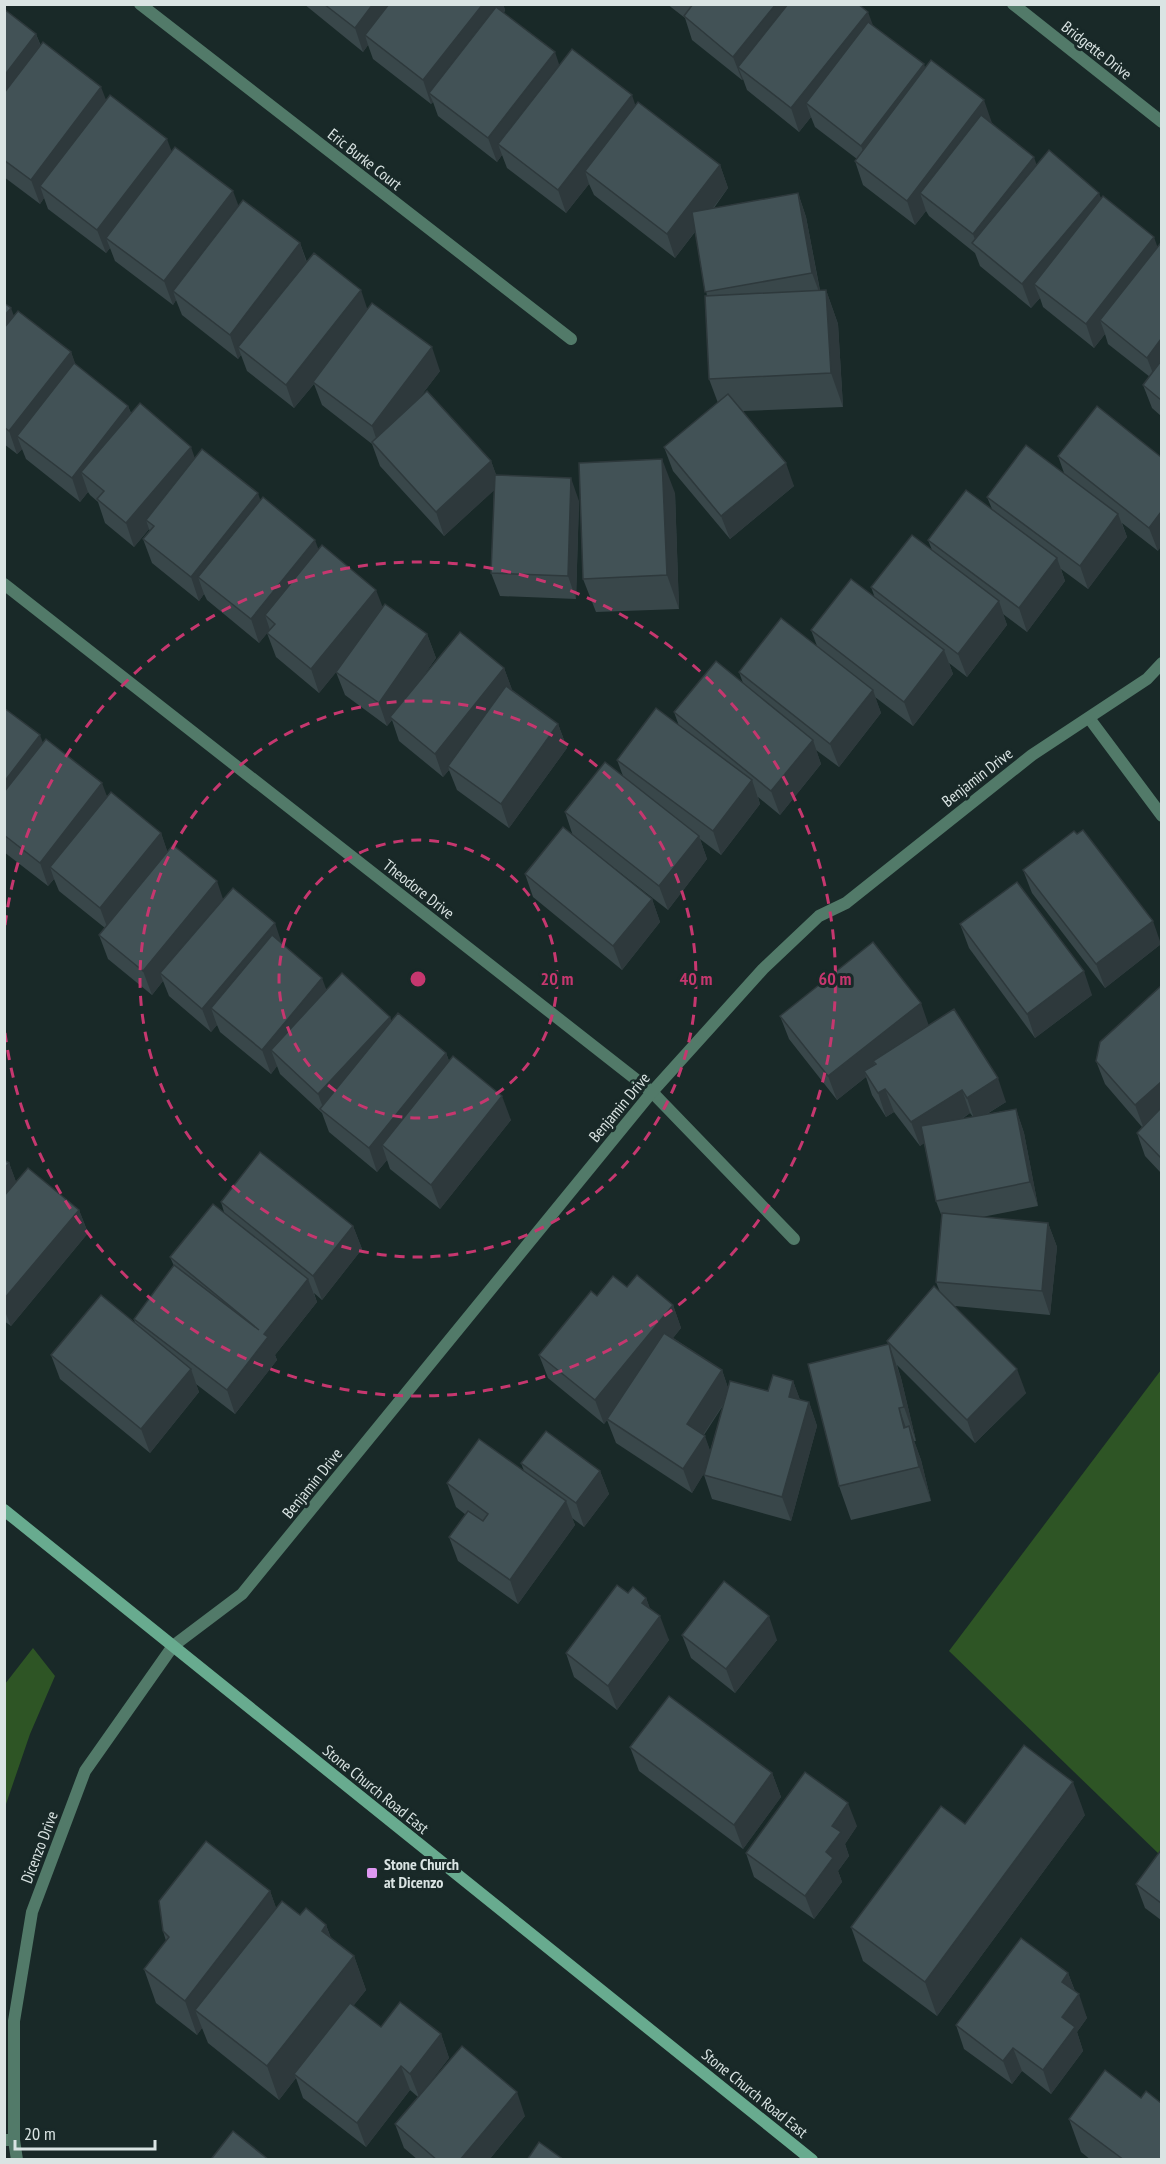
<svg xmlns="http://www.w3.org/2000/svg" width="1166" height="2164" viewBox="0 0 1166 2164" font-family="'PT Sans Narrow',sans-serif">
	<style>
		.green { fill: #2e5525 }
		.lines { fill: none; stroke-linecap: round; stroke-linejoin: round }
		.lane { stroke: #527a69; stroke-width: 12 }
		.street { stroke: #527a69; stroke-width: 12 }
		.secondary { stroke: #68ab8f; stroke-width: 12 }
		.wall { fill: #39474a; fill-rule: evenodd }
		.shaded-wall { fill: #2e393c }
		.building { fill: #425256; stroke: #2e393c; stroke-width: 1.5 }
		.ring { fill: none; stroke: #c6376f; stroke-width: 3; stroke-dasharray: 10 8 }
		.poi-dot { fill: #df98f2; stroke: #192928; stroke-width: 2 }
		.labels { text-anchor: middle; stroke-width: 6; stroke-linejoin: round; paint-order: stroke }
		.street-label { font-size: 16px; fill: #dae4e3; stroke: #192928 }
		.poi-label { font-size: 16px; font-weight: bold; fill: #dae4e3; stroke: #192928; text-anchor: start }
		.centre { fill: #c6376f; stroke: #192928; stroke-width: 3 }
		.ring-label { font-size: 18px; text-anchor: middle; font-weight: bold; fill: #c6376f; stroke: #192928; stroke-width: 6; stroke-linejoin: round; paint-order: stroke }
	</style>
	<rect width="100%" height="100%" fill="#192928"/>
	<g class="green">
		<polygon points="1161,1370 1161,1856 949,1651"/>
		<polygon points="33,1648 55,1676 30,1734 5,1807 5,1684"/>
	</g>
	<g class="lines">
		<polyline class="lane" points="4,2140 14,2140"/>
		<g class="street">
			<polyline points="140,4 571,339"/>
			<polyline points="1013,4 1162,122"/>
			<polyline points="4,584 652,1092 794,1239"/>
			<polyline points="1089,718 1162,816"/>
			<polyline points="17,2160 14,2140 14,2021 32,1912 85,1771 173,1646 242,1594 652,1092 763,969 819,916 846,903 1032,755 1147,679 1162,663"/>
		</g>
		<polyline class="secondary" points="4,1510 812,2160"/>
	</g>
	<g class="wall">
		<polygon points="304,4 503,4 505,10 504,13 559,65 635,106 720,165 728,188 714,208 798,193 806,217 820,290 826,290 838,324 843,407 743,411 794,486 730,539 673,471 664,447 718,403 709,379 707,296 695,232 675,258 594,195 589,184 566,213 507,168 502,155 497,162 438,116 433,102 431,104 373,59 368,45 363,52"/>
		<polygon points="667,4 858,4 872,25 992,123 1037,165 1101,198 1158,247 1161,245 1161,416 1152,408 1143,385 1150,377 1108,344 1105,334 1094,348 1043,307 1040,298 1031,308 980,266 975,253 929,216 926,211 915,225 863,185 855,161 857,159 815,127 811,117 799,132 747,90 743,79 742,80 692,40 685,18"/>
		<polygon points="4,9 36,34 41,46 106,100 239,206 300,243 307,262 367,309 440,371 420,397 491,461 496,475 579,501 576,599 500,596 491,573 494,490 444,536 380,466 372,444 322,405 314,384 294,408 247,371 241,355 238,359 182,315 176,300 173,305 115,261 110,248 106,253 48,209 44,198 40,204 4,177"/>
		<polygon points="4,303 14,316 71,352 75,364 128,406 131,413 195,458 260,500 319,550 383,607 427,634 436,658 416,686 504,668 512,690 558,724 567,748 509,828 457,790 449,770 443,777 399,741 392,720 387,726 345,695 336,672 319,693 276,657 267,633 259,643 207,600 204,594 199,601 152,563 143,539 150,531 149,529 134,547 105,523 98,502 90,495 88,492 80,502 26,459 22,449 17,454 4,444"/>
		<polygon points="1058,456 1161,457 1158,551 1122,523 1127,537 1088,589 1061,569 1065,581 1027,632 1003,614 1007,625 967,677 949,663 953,674 913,726 875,697 881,713 839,767 816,750 821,764 780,815 758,797 760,804 721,855 700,839 707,859 668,910 586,846 652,899 660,922 622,970 533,897 525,874 573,836 565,812 623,776 617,760 679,726 674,712 743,683 739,672 817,646 811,630 875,598 871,587 932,550 928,540 992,509 987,497 1064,473"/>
		<polygon points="675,493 679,609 596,612 583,579"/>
		<polygon points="4,708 43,743 107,796 161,833 167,851 223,899 282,944 327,990 390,1017 391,1022 446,1053 449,1061 511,1120 440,1209 390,1169 387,1160 377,1172 329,1132 322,1113 280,1074 277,1066 271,1074 220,1032 217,1025 211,1032 169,996 163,981 152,995 108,959 99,935 105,928 59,891 54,879 48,886 4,852"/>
		<polygon points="1023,870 1161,944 1105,988 1032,893"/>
		<polygon points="960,924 1092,995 1035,1038 969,948"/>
		<polygon points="1161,986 1161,1173 1145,1156 1137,1133 1142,1127 1105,1084 1096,1061"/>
		<path d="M 780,1016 L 929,1025 L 1006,1102 L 987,1114 L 1016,1109 L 1024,1133 L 1038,1206 L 982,1217 L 1048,1223 L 1057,1247 L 1050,1315 L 955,1306 L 1026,1393 L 975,1443 L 897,1365 L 901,1378 L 916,1441 L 914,1441 L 921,1460 L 931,1501 L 851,1520 L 839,1486 L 888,1344 L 887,1341 L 940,1292 L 936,1282 L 942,1217 L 936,1201 L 924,1143 L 920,1146 L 894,1112 L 886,1117 L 872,1095 L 866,1077 L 837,1100 L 789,1039 ZM 970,1113 L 973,1117 L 962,1119 Z"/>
		<polygon points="4,1160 9,1163 16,1182 79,1210 88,1233 11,1326 4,1321"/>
		<polygon points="221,1202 353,1226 362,1249 322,1300 314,1293 317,1302 275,1355 277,1360 235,1414 196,1384 199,1392 150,1453 60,1379 51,1355 135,1324 134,1319 174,1266 170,1257 224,1212"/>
		<path d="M 627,1287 L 673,1305 L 681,1328 L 673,1338 L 722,1370 L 728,1388 L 768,1391 L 793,1381 L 800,1400 L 809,1402 L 817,1426 L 791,1521 L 712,1499 L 704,1475 L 704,1473 L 692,1493 L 616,1443 L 607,1420 L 604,1424 L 548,1378 L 539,1355 L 597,1296 ZM 724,1404 L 710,1451 L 704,1435 Z"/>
		<polygon points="521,1463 600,1471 609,1494 584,1527 572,1518 575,1525 518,1604 458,1561 449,1537 466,1515 456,1507 447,1483 524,1471"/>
		<polygon points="628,1593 646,1598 650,1609 669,1640 617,1710 574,1677 566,1653"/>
		<polygon points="682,1635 777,1640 735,1693 691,1658"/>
		<polygon points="630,1747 772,1773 781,1797 743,1849 639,1771"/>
		<polygon points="1085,1815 937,2016 863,1961 851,1927 965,1824"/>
		<polygon points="857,1826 845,1844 849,1856 838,1871 842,1882 814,1919 754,1877 746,1853"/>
		<polygon points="1161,1850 1161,1920 1145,1908 1136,1884"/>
		<polygon points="270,1891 276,1908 300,1915 326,1925 331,1938 354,1956 366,1990 353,2006 381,2027 441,2034 449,2058 427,2086 525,2116 489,2160 418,2160 404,2148 395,2124 418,2097 410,2090 366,2147 303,2098 296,2078 279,2100 208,2043 202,2028 197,2035 156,2003 144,1969 166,1941 163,1931"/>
		<polygon points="1068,1973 1075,1991 1087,2018 1077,2032 1083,2051 1051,2094 1022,2071 1012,2084 964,2049 956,2025"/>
		<polygon points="1141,2098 1161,2160 1091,2160 1081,2152 1069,2119"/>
	</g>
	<g class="shaded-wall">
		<polygon points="373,4 401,4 365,35 368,45 363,52 355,28"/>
		<polygon points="483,4 503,4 505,10 436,98 429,93 433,102 431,104 423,80"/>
		<polygon points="776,4 805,4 738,67 743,79 742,80 733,57"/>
		<polygon points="868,12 877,36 806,103 811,117 799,132 791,108"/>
		<polygon points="36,34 45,58 4,110 4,76"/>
		<polygon points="555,52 563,76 498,144 502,155 497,162 488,138"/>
		<polygon points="924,64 932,87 870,169 861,146"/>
		<polygon points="101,87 110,110 40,186 44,198 40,204 31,180"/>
		<polygon points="632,95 640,119 585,171 589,184 566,213 558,190"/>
		<polygon points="984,100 992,123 932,203 920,193 926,211 915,225 907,201"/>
		<polygon points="167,139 176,163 106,238 110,248 106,253 97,230"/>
		<polygon points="1034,157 1042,181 978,248 973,234"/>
		<polygon points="720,165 728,188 675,258 667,234"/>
		<polygon points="233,191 242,215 173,291 176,300 173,305 164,281"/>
		<polygon points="798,193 806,217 821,297 812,273"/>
		<polygon points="1099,193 1108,216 1034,284 1040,298 1031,308 1022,284"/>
		<polygon points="1154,237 1161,257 1100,320 1105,334 1094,348 1086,324"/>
		<polygon points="300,243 308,267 238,347 241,355 238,359 230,335"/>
		<polygon points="361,290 369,314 313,382 314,384 294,408 286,385"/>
		<polygon points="826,290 838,324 843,407 831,373"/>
		<polygon points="11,308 20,332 4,349 4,316"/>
		<polygon points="1161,339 1161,374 1156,381 1147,358"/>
		<polygon points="432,347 440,371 380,450 372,426"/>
		<polygon points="71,352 80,376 17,436 22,449 17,454 9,431"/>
		<polygon points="128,406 137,429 81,472 88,492 80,502 72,478"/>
		<polygon points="191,447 199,470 146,520 149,529 134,547 126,523"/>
		<polygon points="662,459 675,493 679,609 667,575"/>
		<polygon points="491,461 500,485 444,536 436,512"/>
		<polygon points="786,463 794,486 730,539 721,516"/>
		<polygon points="571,478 579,501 576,599 568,576"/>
		<polygon points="258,493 266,517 198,577 204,594 199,601 191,577"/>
		<polygon points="1161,512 1161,547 1158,551 1149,528"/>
		<polygon points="1118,514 1127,537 1088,589 1080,566"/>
		<polygon points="315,540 324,564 265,615 270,630 259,643 251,619"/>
		<polygon points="1057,558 1065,581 1027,632 1019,608"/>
		<polygon points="376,590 385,613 319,693 311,669"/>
		<polygon points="999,601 1007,625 967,677 958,654"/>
		<polygon points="427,634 436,658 393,719 390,717 392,720 387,726 379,703"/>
		<polygon points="944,650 953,674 913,726 904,702"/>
		<polygon points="504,668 513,692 448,766 449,770 443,777 435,754"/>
		<polygon points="873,690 881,713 839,767 830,744"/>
		<polygon points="558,724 567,748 509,828 501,804"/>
		<polygon points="40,735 49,759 4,816 4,782"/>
		<polygon points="813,740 821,764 780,815 771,791"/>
		<polygon points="752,780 760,804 721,855 713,831"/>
		<polygon points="102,783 111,807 50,867 54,879 48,886 40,863"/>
		<polygon points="161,833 169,856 109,932 100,908"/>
		<polygon points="699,836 707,859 668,910 659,886"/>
		<polygon points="217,881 225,905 160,973 163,981 152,995 143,971"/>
		<polygon points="652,899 660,922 622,970 613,946"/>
		<polygon points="1153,921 1161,944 1105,988 1096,964"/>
		<polygon points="275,923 283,947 211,1008 217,1025 211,1032 202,1009"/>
		<polygon points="1084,971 1092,995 1035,1038 1027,1014"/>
		<polygon points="322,978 331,1002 271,1050 277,1066 271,1074 262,1050"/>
		<polygon points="921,1003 929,1026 876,1064 873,1061 876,1068 864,1071 866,1077 837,1100 828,1076"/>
		<polygon points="390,1017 398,1040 325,1113 318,1094"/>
		<polygon points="446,1053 455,1076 382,1145 387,1160 377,1172 369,1148"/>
		<polygon points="998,1078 1006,1102 975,1121 967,1098"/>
		<polygon points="1161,1082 1161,1113 1144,1129 1135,1105"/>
		<polygon points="885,1089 894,1112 886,1117 878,1093"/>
		<polygon points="962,1090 970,1113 920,1146 911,1122"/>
		<polygon points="502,1096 511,1120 440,1209 431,1185"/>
		<polygon points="1016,1109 1024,1133 1038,1206 1030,1182"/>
		<polygon points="9,1163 18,1187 4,1204 4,1169"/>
		<polygon points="79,1210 88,1233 11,1326 4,1309 4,1299"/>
		<polygon points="1048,1223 1057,1247 1050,1315 1042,1291"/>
		<polygon points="353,1226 362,1249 322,1300 313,1276"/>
		<polygon points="308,1279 317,1302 275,1355 277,1360 235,1414 227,1390 264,1334"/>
		<polygon points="673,1305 681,1328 604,1424 595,1400"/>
		<polygon points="889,1344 901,1378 916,1441 904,1407"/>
		<polygon points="191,1369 199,1392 150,1453 141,1429"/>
		<polygon points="1017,1369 1026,1393 975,1443 967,1420"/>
		<polygon points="722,1370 730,1394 695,1447 687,1424"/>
		<polygon points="793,1381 802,1405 789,1397"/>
		<polygon points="809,1402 817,1426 791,1521 782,1497"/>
		<polygon points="899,1408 911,1442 904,1428"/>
		<polygon points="909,1426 921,1460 931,1501 919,1467"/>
		<polygon points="705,1436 713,1459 692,1493 683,1469"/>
		<polygon points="600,1471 609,1494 584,1527 576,1503"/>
		<polygon points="566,1501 575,1525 518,1604 510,1580"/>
		<polygon points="646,1598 655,1621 642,1603"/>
		<polygon points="660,1616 669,1640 617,1710 608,1686"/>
		<polygon points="769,1616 777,1640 735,1693 726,1669"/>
		<polygon points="772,1773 781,1797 743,1849 734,1825"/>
		<polygon points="1073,1782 1085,1815 937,2016 925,1982"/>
		<polygon points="848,1803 857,1826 845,1844 849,1856 838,1871 842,1882 814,1919 805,1896 826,1852 832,1826"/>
		<polygon points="270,1891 282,1924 195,2010 202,2028 197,2035 185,2001"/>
		<polygon points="326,1925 338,1958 322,1931"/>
		<polygon points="354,1956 366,1990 297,2077 294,2074 296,2078 279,2100 267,2066"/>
		<polygon points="1068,1973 1077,1997 1062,1982"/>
		<polygon points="1079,1994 1087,2018 1077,2032 1083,2051 1051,2094 1043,2070 1062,2017"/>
		<polygon points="441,2034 449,2058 419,2097 410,2074"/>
		<polygon points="1013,2048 1022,2071 1012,2084 1003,2061"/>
		<polygon points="401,2066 410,2090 366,2147 357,2123"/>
		<polygon points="517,2092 525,2116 489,2160 460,2160"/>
	</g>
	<g class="building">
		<polygon points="324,4 373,4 355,28"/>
		<polygon points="389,4 483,4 423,80 365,35"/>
		<polygon points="693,4 776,4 733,57 684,16"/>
		<polygon points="788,4 858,4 868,12 791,108 738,67"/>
		<polygon points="496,7 555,52 488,138 429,93"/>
		<polygon points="4,9 36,34 4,76"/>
		<polygon points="868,22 924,64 861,146 806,103"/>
		<polygon points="43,42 101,87 31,180 4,160 4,93"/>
		<polygon points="572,49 632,95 558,190 498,144"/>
		<polygon points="931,60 984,100 907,201 855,161"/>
		<polygon points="110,95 167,139 97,230 40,186"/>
		<polygon points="638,102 720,165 667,234 585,171"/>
		<polygon points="981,115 1034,157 973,234 920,193"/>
		<polygon points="175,147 233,191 164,281 106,238"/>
		<polygon points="1049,150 1099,193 1022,284 972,243"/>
		<polygon points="798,193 812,273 705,292 692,212"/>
		<polygon points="1103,196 1154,237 1086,324 1034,284"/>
		<polygon points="243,200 300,243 230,335 173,291"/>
		<polygon points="1160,244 1161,245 1161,339 1147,358 1100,320"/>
		<polygon points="314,253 361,290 286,385 238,347"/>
		<polygon points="826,290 831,373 709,379 705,296"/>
		<polygon points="4,303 11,308 4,316"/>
		<polygon points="372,303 432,347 372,426 313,382"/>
		<polygon points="18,311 71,352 9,431 4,427 4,328"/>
		<polygon points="1161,361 1161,400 1143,385"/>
		<polygon points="74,363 128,406 72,478 17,436"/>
		<polygon points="427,391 491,461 436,512 372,442"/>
		<polygon points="728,394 786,463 721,516 664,447"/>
		<polygon points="140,403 191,447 126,523 97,499 104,491 81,472"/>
		<polygon points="1097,406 1161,457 1161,512 1149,528 1058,456"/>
		<polygon points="1026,445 1118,514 1080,566 987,497"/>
		<polygon points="202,449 258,493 191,577 143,539 154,526 146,520"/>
		<polygon points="662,459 667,575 583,579 579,463"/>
		<polygon points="495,475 571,478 568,576 491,573"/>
		<polygon points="966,490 1057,558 1019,608 928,540"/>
		<polygon points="263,497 315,540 251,619 198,577"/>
		<polygon points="912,535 999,601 958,654 871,587"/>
		<polygon points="322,545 376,590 311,669 267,633 275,624 265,615"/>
		<polygon points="851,579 944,650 904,702 811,630"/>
		<polygon points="385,604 427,634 379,703 336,672"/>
		<polygon points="781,618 873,690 830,744 739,672"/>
		<polygon points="460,632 504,668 435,754 390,717"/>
		<polygon points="716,661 813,740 771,791 674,712"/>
		<polygon points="506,686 558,724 501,804 448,766"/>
		<polygon points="4,708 40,735 4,782"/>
		<polygon points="656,708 752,780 713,831 617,760"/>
		<polygon points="46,739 102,783 40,863 4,835 4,792"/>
		<polygon points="605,762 699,836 659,886 565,812"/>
		<polygon points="111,792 161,833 100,908 50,867"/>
		<polygon points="563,827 652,899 613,946 525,874"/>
		<polygon points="1083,830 1153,921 1096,964 1023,870 1074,831 1077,834"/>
		<polygon points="173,845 217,881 143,971 99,935"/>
		<polygon points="1017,882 1084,971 1027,1014 960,924"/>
		<polygon points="233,888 275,923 202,1009 160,973"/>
		<polygon points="272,935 322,978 262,1050 211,1008"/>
		<polygon points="873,942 921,1003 828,1076 780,1016"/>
		<polygon points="342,973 390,1017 318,1094 271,1050"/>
		<polygon points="1161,986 1161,1082 1135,1105 1096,1061 1100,1042"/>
		<polygon points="954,1009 998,1078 967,1098 962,1090 911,1122 885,1089 878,1093 864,1071 876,1064 873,1061"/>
		<polygon points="398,1013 446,1053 369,1148 320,1109"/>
		<polygon points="453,1056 502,1096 431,1185 382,1145"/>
		<polygon points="1161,1108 1161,1158 1137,1133"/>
		<polygon points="1016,1109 1030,1182 936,1201 921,1126"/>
		<polygon points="260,1152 353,1226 313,1276 221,1202"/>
		<polygon points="4,1160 9,1163 4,1169"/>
		<polygon points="28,1168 79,1210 4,1299 4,1196"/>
		<polygon points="213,1204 308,1279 264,1334 268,1337 227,1390 134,1319 174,1265 259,1330 170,1257"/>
		<polygon points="942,1213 1048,1223 1042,1291 936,1282"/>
		<polygon points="637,1275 673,1305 595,1400 539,1355 591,1291 597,1296 613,1276 627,1287"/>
		<polygon points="934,1286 1017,1369 967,1420 887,1341"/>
		<polygon points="101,1295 191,1369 141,1429 51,1355"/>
		<polygon points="664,1333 722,1370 687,1424 705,1436 683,1469 607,1419"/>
		<polygon points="889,1344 904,1407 899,1408 904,1428 909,1426 919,1467 839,1486 808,1364"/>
		<polygon points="773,1375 793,1381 789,1397 809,1402 782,1497 704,1475 730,1381 768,1391"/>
		<polygon points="546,1431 600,1471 576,1503 521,1463"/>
		<polygon points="479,1439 566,1501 510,1580 449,1537 468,1511 483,1521 488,1514 447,1483"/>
		<polygon points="724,1581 769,1616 726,1669 682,1635"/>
		<polygon points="617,1585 628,1593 633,1587 646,1598 642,1603 660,1616 608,1686 566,1653"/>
		<polygon points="669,1696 772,1773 734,1825 630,1747"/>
		<polygon points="1024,1745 1073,1782 925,1982 851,1927 941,1806 965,1824"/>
		<polygon points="805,1772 848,1803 832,1826 841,1832 826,1852 833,1858 805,1896 746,1853"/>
		<polygon points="206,1841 270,1891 185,2001 144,1969 169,1937 163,1931 159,1901"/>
		<polygon points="1161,1850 1161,1903 1136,1884"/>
		<polygon points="282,1901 300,1915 306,1908 326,1925 322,1931 354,1956 267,2066 195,2010"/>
		<polygon points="1021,1938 1068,1973 1062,1982 1079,1994 1062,2017 1075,2027 1043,2070 1013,2048 1003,2061 956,2025"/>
		<polygon points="400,2002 441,2034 410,2074 401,2066 357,2123 294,2074 350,2003 381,2027"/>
		<polygon points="462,2046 517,2092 460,2160 437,2160 395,2124"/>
		<polygon points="1105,2070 1141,2098 1146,2091 1161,2103 1161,2160 1124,2160 1069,2119"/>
		<polygon points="233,2131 269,2160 214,2160 212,2158"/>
		<polygon points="539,2142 564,2160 527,2160"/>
	</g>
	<g class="ring">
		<circle cx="418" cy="979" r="139"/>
		<circle cx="418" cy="979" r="278"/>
		<path d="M5 925A417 417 0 1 1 5 1033"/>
	</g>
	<rect class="poi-dot" x="366" y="1867" width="12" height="12" rx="3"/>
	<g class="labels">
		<g class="street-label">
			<text transform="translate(1097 50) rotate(38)" y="6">Bridgette Drive</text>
			<text transform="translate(365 159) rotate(38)" y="6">Eric Burke Court</text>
			<text transform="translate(977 777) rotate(-38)" y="6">Benjamin Drive</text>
			<text transform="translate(419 889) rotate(38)" y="6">Theodore Drive</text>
			<text transform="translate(619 1107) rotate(-50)" y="6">Benjamin Drive</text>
			<text transform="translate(312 1483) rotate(-51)" y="6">Benjamin Drive</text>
			<text transform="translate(376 1789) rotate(39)" y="6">Stone Church Road East</text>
			<text transform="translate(39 1847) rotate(-69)" y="6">Dicenzo Drive</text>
			<text transform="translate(755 2093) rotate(39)" y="6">Stone Church Road East</text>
		</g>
		<g class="poi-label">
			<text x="384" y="1870">Stone Church<tspan x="384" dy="18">at Dicenzo</tspan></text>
		</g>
	</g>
	<circle cx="418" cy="979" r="9" class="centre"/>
	<g class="ring-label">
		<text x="557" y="985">20 m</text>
		<text x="696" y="985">40 m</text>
		<text x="835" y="985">60 m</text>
	</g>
	<rect width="1166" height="2164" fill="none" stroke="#dae4e3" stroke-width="12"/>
	<path d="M15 2140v9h140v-9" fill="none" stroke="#dae4e3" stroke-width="3"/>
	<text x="24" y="2140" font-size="18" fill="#dae4e3" stroke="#192928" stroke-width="4.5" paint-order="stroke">20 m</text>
</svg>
